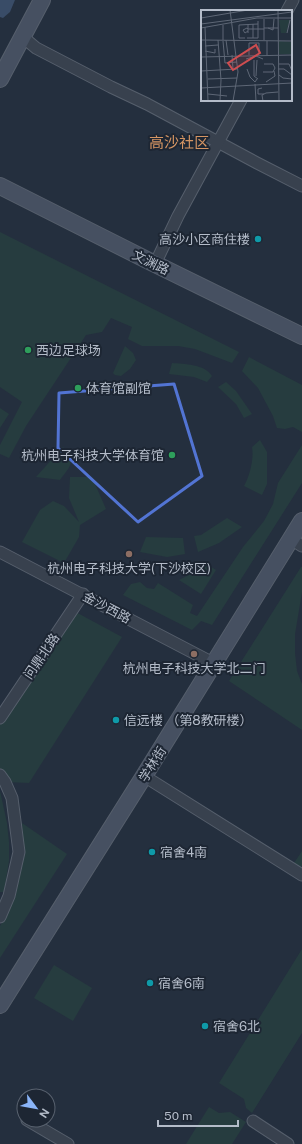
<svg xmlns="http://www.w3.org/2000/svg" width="302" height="1144" viewBox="0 0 302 1144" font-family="'Public Sans','Noto Sans SC',sans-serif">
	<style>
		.green { fill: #263c3f }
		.water { fill: #394c67 }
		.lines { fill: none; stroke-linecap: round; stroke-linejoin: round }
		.street-casing { stroke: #565f6c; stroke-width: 13 }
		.secondary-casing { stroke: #565f6c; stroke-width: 18 }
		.street { stroke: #38414e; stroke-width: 11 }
		.secondary { stroke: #465061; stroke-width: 16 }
		.marked { fill: none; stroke: #5274d3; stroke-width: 3; stroke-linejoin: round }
		.culture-dot { fill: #0f9aa8; stroke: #1d2633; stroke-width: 1.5 }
		.leisure-dot { fill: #2e9e5b; stroke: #1d2633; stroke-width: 1.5 }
		.education-dot { fill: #8d6e63; stroke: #1d2633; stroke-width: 1.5 }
		.labels { text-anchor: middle; stroke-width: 4; stroke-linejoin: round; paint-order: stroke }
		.poi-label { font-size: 13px; fill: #b4bcc9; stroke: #1d2633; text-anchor: start }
		.street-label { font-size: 13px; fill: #b4bcc9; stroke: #1d2633 }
		.quarter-label { font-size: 15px; fill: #d59563; stroke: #1d2633 }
		.inset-road { fill: none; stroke: #5e6776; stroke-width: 1 }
		.view { fill: #ce4d50; fill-opacity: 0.15; stroke: #ce4d50; stroke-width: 2 }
		.inset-edge { fill: none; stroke: #b4bcc9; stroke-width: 2 }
	</style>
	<rect width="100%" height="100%" fill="#242f3e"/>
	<g class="green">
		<polygon points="0,232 239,352 232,363 195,349 178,346 142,346 128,339 132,327 111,318 102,332 86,335 26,426 9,458 0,454 0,445 22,402 0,387"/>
		<polygon points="125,346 133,353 136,360 130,369 121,376 115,375 113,373"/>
		<polygon points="249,357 302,385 302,432 293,427 285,429 277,428 273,416 258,388 242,371"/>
		<path d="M 172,363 C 184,364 205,364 212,376 L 207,382 L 194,377 L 169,374 Z"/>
		<polygon points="226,382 236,391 252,414 244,418 236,404 218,387"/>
		<polygon points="0,408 9,414 0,428"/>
		<path d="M 260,440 L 267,452 L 267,484 L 262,495 L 244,486 C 250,475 254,459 252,447 Z"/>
		<polygon points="302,445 302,483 212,625 201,621 192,630 123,595 131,584 140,582 147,588 154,589 158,583 193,605 190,613 197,616 243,547 264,521 273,504 278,483"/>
		<path d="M 63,447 C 76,463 71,465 60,480 L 36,477 Z"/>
		<polygon points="70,477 92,477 106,509 80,525 79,537 64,563 22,542 40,510 53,501 64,506 79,522 69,498"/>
		<polygon points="227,518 242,527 219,543 198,552 194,536 201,535"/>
		<polygon points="146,537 183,538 185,554 167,557 140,552"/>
		<polygon points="208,565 216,570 201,594 179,580"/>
		<polygon points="301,567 302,567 302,592 295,634 295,653 297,671 302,684 302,730 229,681"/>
		<polygon points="72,610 122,637 29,783 5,782 0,775 0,718"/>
		<polygon points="0,791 7,823 9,842 9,861 4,892 0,892"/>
		<polygon points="22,823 67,854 0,958 0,926 12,903 20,872 23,854"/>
		<polygon points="302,851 302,867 294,863"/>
		<polygon points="302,949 302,1033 252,1113 246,1108 244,1099 219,1083"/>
		<polygon points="54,965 92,988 73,1021 34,998"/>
		<polygon points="209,1107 219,1113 230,1112 246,1122 232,1144 186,1144"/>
	</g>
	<polygon class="water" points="0,0 15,0 10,12 3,18 0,17"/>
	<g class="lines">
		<defs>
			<g id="street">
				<polyline points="287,11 293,0"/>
				<polyline points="23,37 36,48 111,87 147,104 257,163 302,186"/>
				<polyline points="155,264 178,216 241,100"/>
				<polyline points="291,539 302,546"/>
				<polyline points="0,552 213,663"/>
				<polyline points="0,718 83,594"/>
				<polyline points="0,775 5,782 12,798 19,852 9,896 0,917"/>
				<polyline points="144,776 302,875"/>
				<polyline points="27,1120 68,1144"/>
				<polyline points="253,1121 288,1144"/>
			</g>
			<g id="secondary">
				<polyline points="0,79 42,0"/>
				<polyline points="0,186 149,261 302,336"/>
				<polyline points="0,1005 144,776 302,521"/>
			</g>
		</defs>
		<use href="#street" class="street-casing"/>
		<use href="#secondary" class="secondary-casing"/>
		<use href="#street" class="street"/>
		<use href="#secondary" class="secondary"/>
	</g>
	<path class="marked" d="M 174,384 L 202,476 L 138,522 L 58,448 L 59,393 Z"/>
	<g class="culture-dot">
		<circle cx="258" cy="239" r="4"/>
		<circle cx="116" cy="720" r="4"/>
		<circle cx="152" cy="852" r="4"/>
		<circle cx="150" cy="983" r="4"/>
		<circle cx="205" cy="1026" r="4"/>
	</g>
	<g class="leisure-dot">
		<circle cx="28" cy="350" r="4"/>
		<circle cx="78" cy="388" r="4"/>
		<circle cx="172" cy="455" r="4"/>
	</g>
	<g class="education-dot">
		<circle cx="129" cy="554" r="4"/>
		<circle cx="194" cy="654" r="4"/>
	</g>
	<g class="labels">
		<g class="poi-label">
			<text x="250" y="244" text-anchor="end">高沙小区商住楼</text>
			<text x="36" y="355">西边足球场</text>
			<text x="86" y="393">体育馆副馆</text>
			<text x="164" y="460" text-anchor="end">杭州电子科技大学体育馆</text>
			<text x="129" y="573" text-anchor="middle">杭州电子科技大学(下沙校区)</text>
			<text x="194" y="673" text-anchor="middle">杭州电子科技大学北二门</text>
			<text x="124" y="725">信远楼 （第8教研楼）</text>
			<text x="160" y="857">宿舍4南</text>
			<text x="158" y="988">宿舍6南</text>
			<text x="213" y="1031">宿舍6北</text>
		</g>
		<g class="street-label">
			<text transform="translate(151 262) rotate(26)" y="5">文渊路</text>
			<text transform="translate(107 607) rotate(28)" y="5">金沙西路</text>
			<text transform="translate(41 656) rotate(-56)" y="5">问鼎北路</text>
			<text transform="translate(152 764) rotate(-58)" y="5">学林街</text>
		</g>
		<g class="quarter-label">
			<text x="179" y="148">高沙社区</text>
		</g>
	</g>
	<g transform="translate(201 10)">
		<rect width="91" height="91" fill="#242f3e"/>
		<path d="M 78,10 L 89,10 L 85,23 L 80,23 ZM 78,31 L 91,32 L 91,44 L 78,44 Z" fill="#263c3f"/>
		<path class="inset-road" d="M 29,0 L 37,62 L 32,91M 77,0 L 78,91M 0,8 L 47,0M 0,14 L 91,2M 47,14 L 47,19 L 63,19M 4,17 L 7,91M 0,18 L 56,8 L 91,8M 63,18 L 77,18M 67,18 L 72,20 L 73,9M 47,21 L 44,23 L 42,20 L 46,18 L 47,19 L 47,23M 86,23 L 89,10M 44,28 L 38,28 L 38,15 L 57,14M 46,28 L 57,28 L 57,11M 52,28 L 52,14M 0,30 L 91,31M 17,30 L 20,70 L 19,91M 22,30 L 22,15M 25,30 L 27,45M 63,30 L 63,9M 22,31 L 24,53 L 36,52M 66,31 L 66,45M 4,36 L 17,35M 4,41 L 14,43 L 14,39M 31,45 L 32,59M 48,45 L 48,33 L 58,33 L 58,43M 0,47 L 91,45M 45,49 L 55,46 L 62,49M 53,50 L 53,66 L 57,69M 63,54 L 72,54 L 74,58M 78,54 L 88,54 L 91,61M 46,59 L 49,67 L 54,72 L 56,69M 77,59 L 83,59 L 91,65M 0,61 L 36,59M 62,62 L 72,62 L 74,58M 78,65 L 82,68 L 91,69M 55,66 L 56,50M 7,69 L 36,68M 65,72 L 74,66 L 73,61M 54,74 L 55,91M 0,78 L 91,73M 61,78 L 57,79 L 57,84 L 63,84M 7,84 L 26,86M 62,91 L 61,85 L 65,83 L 77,82"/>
		<path class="view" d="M 55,35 L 59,43 L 32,60 L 27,53 Z"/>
		<rect width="91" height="91" class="inset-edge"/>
	</g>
	<g transform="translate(36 1108) rotate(122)"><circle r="19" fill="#1d2633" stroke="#59626f"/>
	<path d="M0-3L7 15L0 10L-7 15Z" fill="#8ab4f8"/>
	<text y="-6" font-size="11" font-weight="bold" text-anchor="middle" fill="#b4bcc9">N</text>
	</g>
	<path d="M158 1120v6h80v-6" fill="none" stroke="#b4bcc9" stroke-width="2"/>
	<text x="164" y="1120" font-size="12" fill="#b4bcc9" stroke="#1d2633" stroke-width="3" paint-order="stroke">50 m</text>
</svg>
